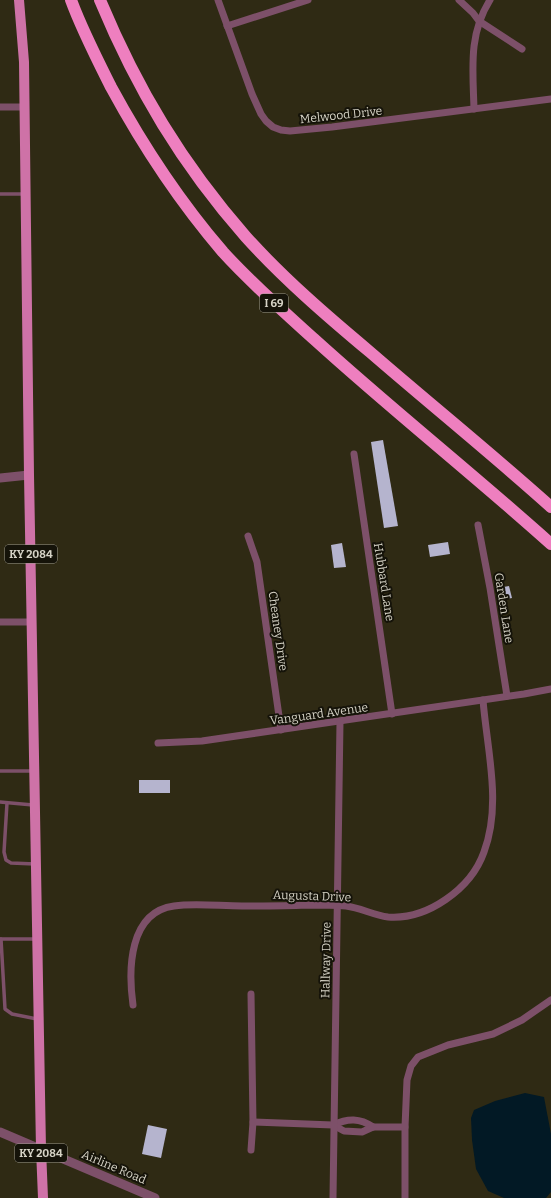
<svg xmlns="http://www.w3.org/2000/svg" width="551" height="1198" viewBox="0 0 551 1198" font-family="Bitter,serif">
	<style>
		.water { fill: #021925 }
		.building { fill: #b5b4ce }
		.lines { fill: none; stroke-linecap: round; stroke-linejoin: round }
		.service { stroke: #7d5069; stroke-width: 3.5 }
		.minor { stroke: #7d5069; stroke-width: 7 }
		.tertiary { stroke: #7d5069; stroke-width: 9 }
		.primary { stroke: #ce72a7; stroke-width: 10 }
		.motorway { stroke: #ee7fbf; stroke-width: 12 }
		.labels { text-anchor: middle; stroke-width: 4; stroke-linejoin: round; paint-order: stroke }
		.shield { fill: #151309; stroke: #9c998d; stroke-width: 1 }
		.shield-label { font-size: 11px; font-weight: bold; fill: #d6d3c6 }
		.street-label { font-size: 12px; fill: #d6d3c6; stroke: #151309 }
	</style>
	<rect width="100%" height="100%" fill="#2f2a14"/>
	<polygon class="water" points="525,1093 544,1097 551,1134 551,1192 546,1198 504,1198 488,1191 476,1169 472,1140 471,1118 474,1110 495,1101"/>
	<g class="building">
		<polygon points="383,440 398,526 384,528 371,442"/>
		<polygon points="448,542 450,554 430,557 428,545"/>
		<polygon points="342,543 346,567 334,568 331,545"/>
		<polygon points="509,586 512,598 501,600 498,588"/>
		<rect x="139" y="780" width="31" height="13"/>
		<polygon points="148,1125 167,1129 161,1158 142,1154"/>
	</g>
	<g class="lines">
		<g class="service">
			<polyline points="0,194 25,194"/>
			<polyline points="0,771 34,771"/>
			<polyline points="0,802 33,805"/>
			<polyline points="7,803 4,852 6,860 11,863 35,864"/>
			<polyline points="0,939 37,939"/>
			<polyline points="1,939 5,1009 12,1014 37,1019"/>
		</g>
		<g class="minor">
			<polyline points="218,0 252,94 261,114 266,121 273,127 281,130 290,131 332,127 551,99"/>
			<polyline points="459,0 473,13 479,21 522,49"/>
			<polyline points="227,26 308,0"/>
			<polyline points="0,107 25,107"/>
			<path d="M 474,109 C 473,70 468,35 490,0"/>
			<polyline points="354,454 392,714"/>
			<polyline points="478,525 490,588 507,696"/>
			<polyline points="248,536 257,562 281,730"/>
			<polyline points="0,622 32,622"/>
			<polyline points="158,743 202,741 524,694 551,689"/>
			<polyline points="251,994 253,1122 251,1150"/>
			<path d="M 133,1005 C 128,969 129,912 174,906 C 194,903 220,906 242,906 C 263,906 285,906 306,905 C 319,905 333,905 346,906 C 361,908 373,915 388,917 C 427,920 471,889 484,852 C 502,804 487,750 483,700"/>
			<path d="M 253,1122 L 333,1125 C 348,1118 360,1118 373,1127"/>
			<polyline points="333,1125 344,1131 362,1132 373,1127 405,1127"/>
			<polyline points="333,1198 340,722"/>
			<polyline points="405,1198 405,1127 407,1080 411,1066 418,1057 448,1045 493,1034 522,1020 551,1000"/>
		</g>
		<g class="tertiary">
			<polyline points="0,478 29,475"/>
			<polyline points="0,1132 155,1198"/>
		</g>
		<polyline class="primary" points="19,0 24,62 29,475 41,1149 43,1198"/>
		<g class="motorway">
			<path d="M 71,0 C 82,30 97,59 111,87 C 143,146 180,202 223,252 C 251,283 283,311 314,339 C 391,409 473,474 551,544"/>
			<path d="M 100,0 C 137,89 182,164 246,237 C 284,279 327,316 370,352 C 430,404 492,454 551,507"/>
		</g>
	</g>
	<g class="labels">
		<g class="shield">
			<rect x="260" y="294" width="28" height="18" rx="3"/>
			<rect x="5" y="545" width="52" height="18" rx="3"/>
			<rect x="15" y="1144" width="52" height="18" rx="3"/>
		</g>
		<g class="shield-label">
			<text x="274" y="307">I 69</text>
			<text x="31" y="558">KY 2084</text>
			<text x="41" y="1157">KY 2084</text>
		</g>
		<g class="street-label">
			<text transform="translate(341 115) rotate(-6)" y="4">Melwood Drive</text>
			<text transform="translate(384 582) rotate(81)" y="4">Hubbard Lane</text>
			<text transform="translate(504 608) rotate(81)" y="4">Garden Lane</text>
			<text transform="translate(278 631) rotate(82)" y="4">Cheaney Drive</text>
			<text transform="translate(319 714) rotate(-8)" y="4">Vanguard Avenue</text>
			<text transform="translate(312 896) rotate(2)" y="4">Augusta Drive</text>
			<text transform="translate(326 960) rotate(-89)" y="4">Hallway Drive</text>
			<text transform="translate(114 1167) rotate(23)" y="4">Airline Road</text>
		</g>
	</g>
</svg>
